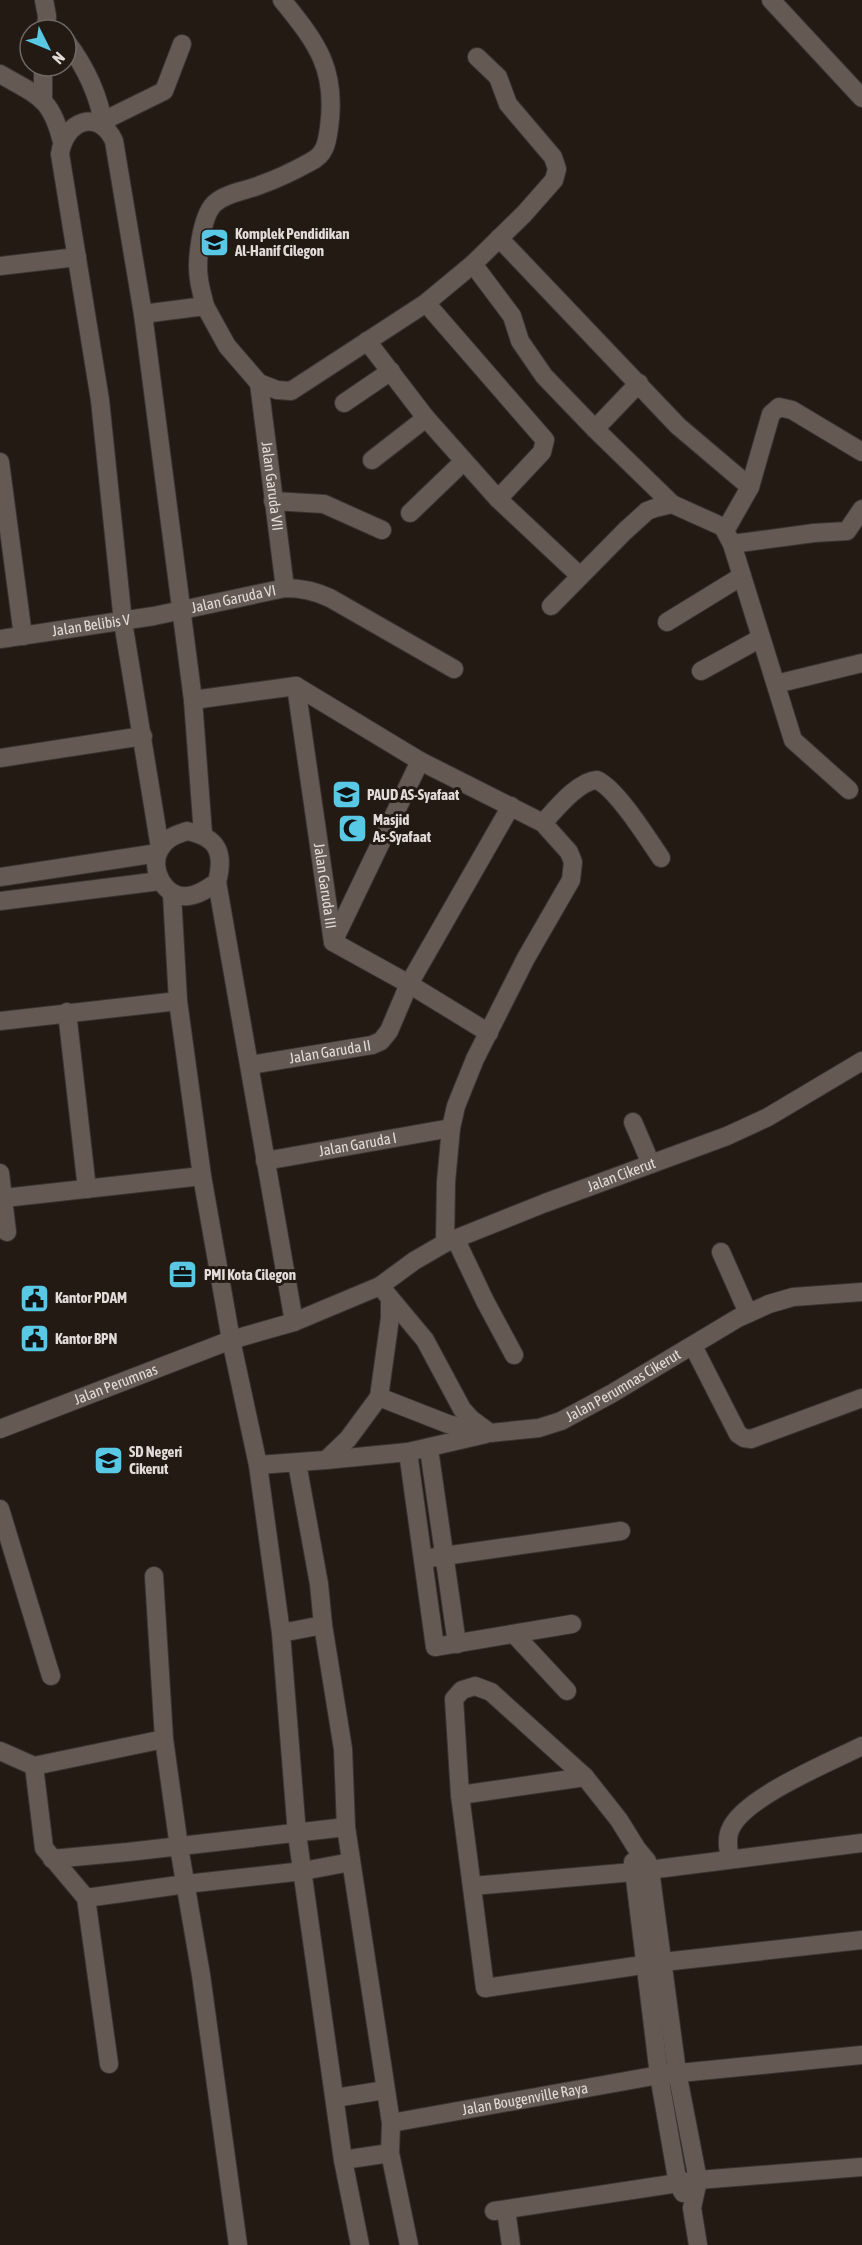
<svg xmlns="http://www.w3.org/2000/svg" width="862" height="2245" viewBox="0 0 862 2245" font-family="'Asap Condensed',sans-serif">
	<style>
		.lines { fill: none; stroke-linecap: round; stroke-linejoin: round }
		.minor-casing { stroke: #3b3431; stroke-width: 20 }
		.minor { stroke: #655a53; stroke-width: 18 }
		.labels { text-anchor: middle; stroke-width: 6; stroke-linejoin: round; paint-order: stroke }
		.poi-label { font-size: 15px; font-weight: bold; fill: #e2dbd7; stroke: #231a14; text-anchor: start }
		.street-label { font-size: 15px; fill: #e2dbd7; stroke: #231a14 }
	</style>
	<rect width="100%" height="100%" fill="#231a14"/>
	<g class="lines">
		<defs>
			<g id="minor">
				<polyline points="44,0 47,16 46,30"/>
				<polyline points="771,0 862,98"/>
				<path d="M 66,41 C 85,66 99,95 104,127"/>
				<polyline points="43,66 43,99"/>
				<path d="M 0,74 C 38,96 51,97 62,142"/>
				<polyline points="103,121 164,91 182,44"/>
				<polyline points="499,238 678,426 750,487"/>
				<polyline points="473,264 512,316 520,341 544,376 595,429 672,504"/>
				<polyline points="0,266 77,257"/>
				<polyline points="426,303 545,440 542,452 498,499"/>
				<path d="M 205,306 C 203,297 200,288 199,279 C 196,262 201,217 214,204 C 225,193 246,191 260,185 C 277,179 294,171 310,162 C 325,155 327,143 329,128 C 337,70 318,44 282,0"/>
				<polyline points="143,314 205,306 227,346 259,383 277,390 291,391 426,303 473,264 524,214 554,180 557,169 553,157 508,104 498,77 477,57"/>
				<polyline points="367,341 426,418 498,499 580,576"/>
				<path id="s1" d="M 259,383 L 285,588"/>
				<polyline points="344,403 391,371"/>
				<polyline points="595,429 639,383"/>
				<polyline points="372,460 426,418"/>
				<polyline points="0,462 23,636"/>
				<polyline points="273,501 324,504 382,530"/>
				<polyline points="410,513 464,461"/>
				<polyline points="723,527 732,544 793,740 849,790"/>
				<polyline points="732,544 814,533 847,531 862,509"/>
				<polyline points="551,606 625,531 647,511 655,508 672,504 723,527 729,524 750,487 771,414 779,407 792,410 862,452"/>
				<polyline points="667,622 742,576"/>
				<path id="s2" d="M 0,639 L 154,616 L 285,588 C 301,588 315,591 330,598 L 454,669"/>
				<polyline points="701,671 761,638"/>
				<polyline points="776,684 862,663"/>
				<path id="s3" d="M 296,686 L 333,942 L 409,984 L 489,1033"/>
				<polyline points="193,700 296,686 420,761 543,823 569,852 573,862 571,880 526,958 475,1059 456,1106 451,1128 446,1182 445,1243"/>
				<polyline points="0,758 143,736"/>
				<path d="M 543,823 C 556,809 578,781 597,780 C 617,789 648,839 661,858"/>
				<path d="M 187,831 C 217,837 225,852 217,882 C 208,888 199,895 188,896 C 165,899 148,868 160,849 C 166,838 175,835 187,831 Z"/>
				<path d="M 160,848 L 123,622 L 100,400 L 60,154 C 65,120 99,108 114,141 L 143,314 L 193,700 L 203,834"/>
				<polyline points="0,877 158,853"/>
				<polyline points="217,882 294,1322"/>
				<polyline points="172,894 178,1001 202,1176 231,1340 258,1465 281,1633 297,1834 343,2160 360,2245"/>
				<polyline points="0,901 160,881"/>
				<polyline points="333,942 420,761"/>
				<polyline points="67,1012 87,1189"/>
				<polyline points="0,1021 178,1001"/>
				<path id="s4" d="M 250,1065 L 372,1045 L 381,1041 L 389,1031 L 409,984 L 511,806"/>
				<polyline points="633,1122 651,1164"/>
				<path id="s5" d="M 265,1161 L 451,1128"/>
				<polyline points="0,1173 7,1232"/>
				<polyline points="4,1198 202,1176"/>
				<polyline points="456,1240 485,1301 514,1355"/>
				<polyline points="721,1252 748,1313"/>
				<path id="s6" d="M 380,1286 L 414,1261 L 445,1243 L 545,1203 L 727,1136 L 768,1117 L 862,1061"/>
				<polyline points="693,1346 738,1434 744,1438 751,1439 862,1398"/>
				<path id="s7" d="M 379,1397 L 448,1424 L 490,1433 L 539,1428 L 561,1421 L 611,1394 L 738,1318 L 769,1304 L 793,1297 L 862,1292"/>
				<path id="s8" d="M 0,1429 L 231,1340 L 294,1322 L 380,1286 L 425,1340 L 462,1409 L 471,1419 L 490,1433"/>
				<polyline points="429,1449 457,1644"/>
				<polyline points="408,1452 435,1647 572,1624"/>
				<polyline points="326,1460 408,1452 486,1434"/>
				<polyline points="297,1463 319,1584 323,1625 343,1749 346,1827 391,2123 390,2153 409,2245"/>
				<polyline points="258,1465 326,1460 348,1439 379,1397 390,1318 390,1298"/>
				<polyline points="0,1509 51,1676"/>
				<polyline points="423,1559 621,1531"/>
				<polyline points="154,1576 164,1739 179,1847 201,1975 238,2245"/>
				<polyline points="281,1633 323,1625"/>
				<polyline points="514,1634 567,1691"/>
				<polyline points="0,1751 34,1766 44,1848 86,1898 109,2064"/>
				<polyline points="34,1766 164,1739"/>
				<polyline points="460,1795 585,1777"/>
				<polyline points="52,1859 128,1852 346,1827"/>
				<path d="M 730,1859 C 728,1849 726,1837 731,1828 C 745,1797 830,1762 862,1746"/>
				<polyline points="633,1862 659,2075 678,2184 683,2193"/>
				<polyline points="472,1886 633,1872 862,1843"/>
				<polyline points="86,1898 186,1884 303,1871 351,1862"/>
				<polyline points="335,2098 385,2090"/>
				<path id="s9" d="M 391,2123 L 659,2075 L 862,2055"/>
				<polyline points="343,2160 390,2153"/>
				<polyline points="506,2210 511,2245"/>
				<polyline points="494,2211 698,2180 862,2167"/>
				<polyline points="698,2245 692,2208 698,2180 677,2072 650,1870 647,1861 637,1849 619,1820 585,1777 491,1692 475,1686 462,1690 454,1699 460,1795 485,1988 663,1962 862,1940"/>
			</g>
		</defs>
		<use href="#minor" class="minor-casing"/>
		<use href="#minor" class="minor"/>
	</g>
	<defs>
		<symbol id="school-square" viewBox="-11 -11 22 22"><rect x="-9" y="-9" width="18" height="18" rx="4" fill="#58c8e4" stroke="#231a14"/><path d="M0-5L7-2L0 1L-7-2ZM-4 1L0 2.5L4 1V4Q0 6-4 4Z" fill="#111"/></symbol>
		<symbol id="mosque-square" viewBox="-11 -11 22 22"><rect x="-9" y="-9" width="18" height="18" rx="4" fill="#58c8e4" stroke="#231a14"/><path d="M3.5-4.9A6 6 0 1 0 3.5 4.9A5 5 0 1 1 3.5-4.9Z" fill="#111"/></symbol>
		<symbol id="office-square" viewBox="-11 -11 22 22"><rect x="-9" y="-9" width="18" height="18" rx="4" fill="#58c8e4" stroke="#231a14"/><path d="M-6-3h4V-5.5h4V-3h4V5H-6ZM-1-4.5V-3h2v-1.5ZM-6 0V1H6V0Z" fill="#111"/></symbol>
		<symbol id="civic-square" viewBox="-11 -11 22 22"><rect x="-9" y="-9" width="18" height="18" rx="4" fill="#58c8e4" stroke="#231a14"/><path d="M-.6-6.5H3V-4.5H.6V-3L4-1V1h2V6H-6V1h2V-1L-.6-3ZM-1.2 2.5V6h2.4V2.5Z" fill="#111"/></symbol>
	</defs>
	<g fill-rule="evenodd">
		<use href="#school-square" x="198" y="226" width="33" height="33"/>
		<use href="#school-square" x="330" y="778" width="33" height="33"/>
		<use href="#mosque-square" x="336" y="812" width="33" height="33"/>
		<use href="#office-square" x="166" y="1258" width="33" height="33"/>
		<use href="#civic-square" x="18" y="1282" width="33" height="33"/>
		<use href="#civic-square" x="18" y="1322" width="33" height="33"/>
		<use href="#school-square" x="92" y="1444" width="33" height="33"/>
	</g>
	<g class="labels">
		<g class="poi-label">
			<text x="235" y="239">Komplek Pendidikan<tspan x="235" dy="17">Al-Hanif Cilegon</tspan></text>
			<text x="367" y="800">PAUD AS-Syafaat</text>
			<text x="373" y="825">Masjid<tspan x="373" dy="17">As-Syafaat</tspan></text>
			<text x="204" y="1280">PMI Kota Cilegon</text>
			<text x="55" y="1303">Kantor PDAM</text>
			<text x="55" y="1344">Kantor BPN</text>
			<text x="129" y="1457">SD Negeri<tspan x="129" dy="17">Cikerut</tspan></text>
		</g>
		<g class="street-label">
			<text dy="5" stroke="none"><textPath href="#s1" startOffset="104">Jalan Garuda VII</textPath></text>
			<text dy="5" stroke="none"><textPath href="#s2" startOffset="237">Jalan Garuda VI</textPath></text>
			<text dy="5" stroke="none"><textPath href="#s2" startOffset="92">Jalan Belibis V</textPath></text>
			<text dy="5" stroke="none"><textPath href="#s3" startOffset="202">Jalan Garuda III</textPath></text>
			<text dy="5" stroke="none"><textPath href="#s4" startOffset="81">Jalan Garuda II</textPath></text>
			<text dy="5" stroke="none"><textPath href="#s5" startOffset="94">Jalan Garuda I</textPath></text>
			<text dy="5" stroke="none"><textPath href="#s6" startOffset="267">Jalan Cikerut</textPath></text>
			<text dy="5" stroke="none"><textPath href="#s8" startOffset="124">Jalan Perumnas</textPath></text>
			<text dy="5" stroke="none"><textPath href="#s7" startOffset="261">Jalan Perumnas Cikerut</textPath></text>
			<text dy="5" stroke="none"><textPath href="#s9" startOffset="136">Jalan Bougenville Raya</textPath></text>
		</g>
	</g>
	<g transform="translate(48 48) rotate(133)"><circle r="28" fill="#231a14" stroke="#6f6762" stroke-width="1.5"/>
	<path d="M0-4.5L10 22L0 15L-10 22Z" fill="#58c8e4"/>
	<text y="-9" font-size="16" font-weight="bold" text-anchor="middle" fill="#e2dbd7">N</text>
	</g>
</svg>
